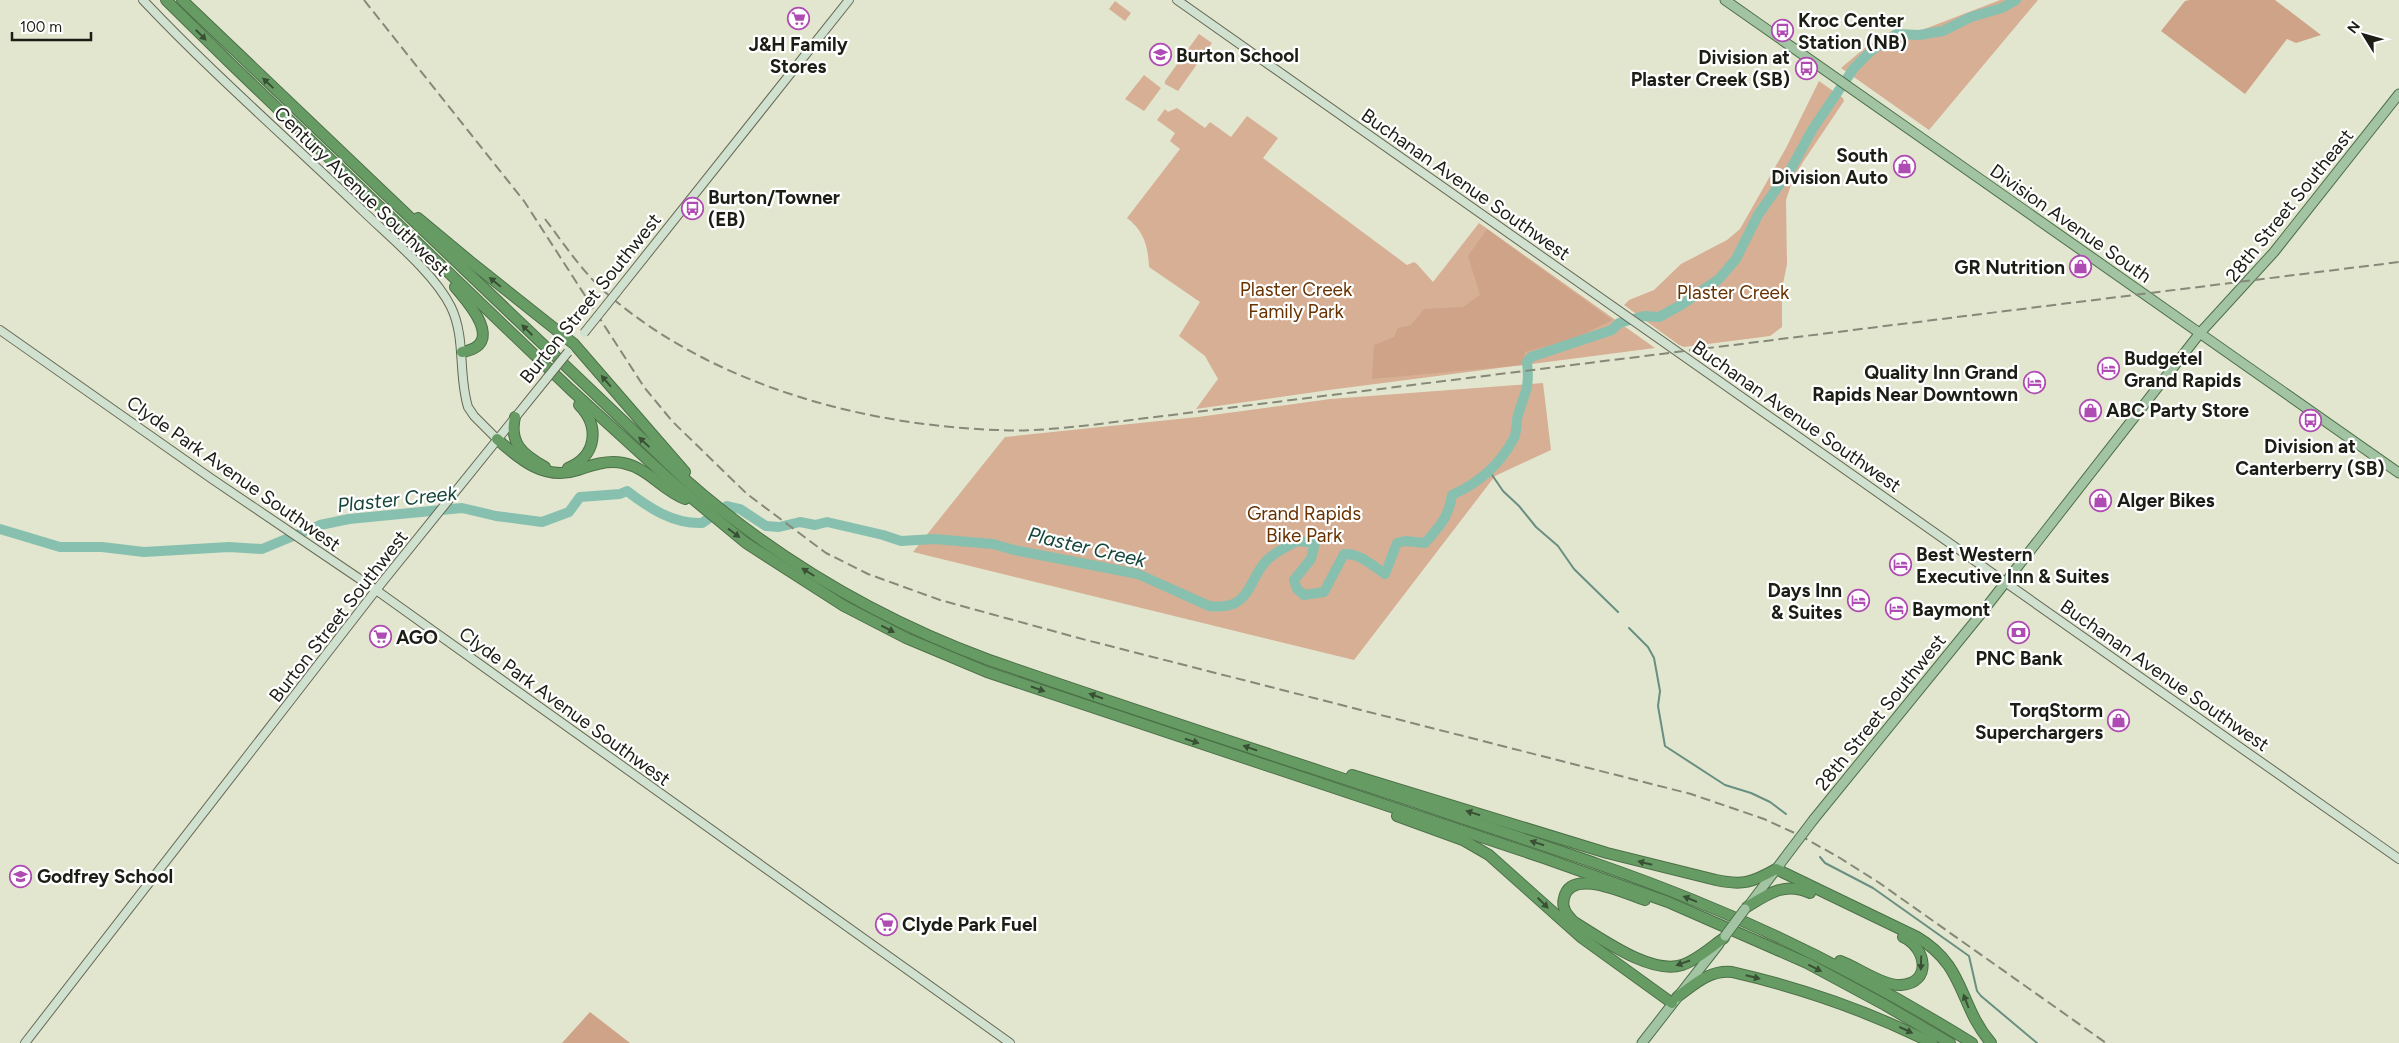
<svg xmlns="http://www.w3.org/2000/svg" width="2399" height="1043" viewBox="0 0 2399 1043" font-family="Figtree,sans-serif">
	<style>
		.green { fill: #d6af95 }
		.forest { fill: #cea387 }
		.lines { fill: none; stroke-linecap: round; stroke-linejoin: round }
		.stream { stroke: #688f81; stroke-width: 2 }
		.river { stroke: #88c0af; stroke-width: 10 }
		.secondary-casing { stroke: #666854; stroke-width: 10 }
		.primary-casing { stroke: #4c7048; stroke-width: 11 }
		.highway-casing { stroke: #4c7048; stroke-width: 12 }
		.secondary { stroke: #d1e1d0; stroke-width: 8 }
		.primary { stroke: #a3c4a2; stroke-width: 9 }
		.highway { stroke: #669c64; stroke-width: 10 }
		.rail { stroke: #868878; stroke-width: 2; stroke-dasharray: 10 5; stroke-linecap: butt }
		.secondary-bridge-casing { stroke: #666854; stroke-width: 10; stroke-linecap: butt }
		.primary-bridge-casing { stroke: #4c7048; stroke-width: 11; stroke-linecap: butt }
		.secondary-bridge { stroke: #d1e1d0; stroke-width: 8 }
		.primary-bridge { stroke: #a3c4a2; stroke-width: 9 }
		.oneway { fill: #3a5035 }
		.labels { text-anchor: middle; stroke-width: 4.5; stroke-linejoin: round; paint-order: stroke }
		.poi-label { font-size: 19px; font-weight: bold; fill: #1c1d15; stroke: #fff; text-anchor: start }
		.street-label { font-size: 19px; fill: #1c1d15; stroke: #fff }
		.park-label { font-size: 19px; fill: #673100; stroke: #fff }
		.water-label { font-size: 20px; font-style: italic; fill: #144539; stroke: #fff }
	</style>
	<rect width="100%" height="100%" fill="#e3e6cf"/>
	<g class="green">
		<polygon points="2000,0 2038,0 1929,130 1841,68 1866,47 1893,30 1922,30"/>
		<polygon points="1115,1 1131,13 1125,21 1109,9"/>
		<polygon points="1199,34 1212,43 1178,91 1165,84 1165,81"/>
		<polygon points="1144,75 1161,88 1144,111 1125,99"/>
		<polygon points="1819,81 1843,98 1844,101 1803,162 1793,179 1786,200 1787,264 1782,289 1782,327 1770,336 1684,347 1679,345 1624,305 1629,300 1654,290 1681,264 1727,240 1740,229 1786,148"/>
		<path d="M 1177,108 L 1205,128 L 1210,122 L 1231,137 L 1247,116 L 1278,138 L 1263,158 L 1407,265 L 1414,262 L 1417,264 L 1433,282 L 1479,223 L 1655,348 L 1329,390 L 1196,409 L 1218,379 L 1205,356 L 1179,336 L 1200,302 L 1149,267 C 1148,246 1144,231 1127,218 L 1180,149 L 1170,141 L 1175,133 L 1157,120 L 1165,109 L 1168,112 Z"/>
		<polygon points="1543,383 1551,450 1495,476 1354,660 913,552 1005,437 1198,417 1330,399"/>
	</g>
	<g class="forest">
		<polygon points="2190,0 2275,0 2321,35 2296,43 2287,39 2245,94 2161,31 2185,1"/>
		<polygon points="1487,229 1612,320 1576,338 1525,352 1523,365 1372,379 1374,345 1394,337 1398,328 1411,325 1424,309 1463,307 1480,295 1468,256"/>
		<polygon points="590,1012 630,1043 562,1043"/>
	</g>
	<g class="lines">
		<g class="stream">
			<polyline points="1490,472 1503,491 1519,506 1536,527 1558,546 1574,569 1618,612"/>
			<polyline points="1629,628 1648,647 1654,658 1660,691 1658,706 1665,746 1725,785 1751,793 1770,802 1786,814"/>
			<polyline points="1820,857 1825,863 1873,888 1969,956 1977,991 1981,996 2037,1043"/>
		</g>
		<path class="river" d="M 0,529 L 60,547 L 102,547 L 144,552 L 229,547 L 262,549 L 320,525 L 349,519 L 462,508 L 496,516 L 542,522 L 569,512 L 580,497 L 620,494 L 627,491 C 649,508 673,524 702,523 L 727,506 L 740,509 L 766,526 L 779,527 L 800,522 L 815,525 L 827,522 L 883,535 L 901,541 L 934,539 L 993,544 L 1014,550 L 1138,574 L 1209,606 C 1252,611 1246,582 1267,560 C 1275,552 1288,546 1297,541 L 1315,543 L 1311,559 L 1294,580 L 1297,589 L 1304,595 L 1324,592 L 1344,554 C 1360,553 1373,566 1385,574 L 1397,543 L 1405,541 L 1425,543 C 1439,527 1449,517 1452,495 C 1479,483 1500,465 1514,438 C 1517,432 1516,422 1518,415 C 1525,392 1530,388 1527,362 L 1531,357 L 1612,330 L 1619,323 L 1644,316 L 1659,317 L 1681,305 L 1719,279 L 1736,259 L 1758,215 L 1792,167 L 1812,130 L 1854,68 L 1872,50 L 1897,34 L 1919,35 L 1943,31 L 1971,17 L 2002,8 L 2016,0"/>
		<defs>
			<g id="secondary">
				<path d="M 143,0 C 213,74 290,141 364,212 C 391,238 435,274 451,307 C 466,338 458,375 468,407 L 474,416 L 497,439"/>
				<polyline points="1177,0 2399,859"/>
				<polyline points="616,293 849,0"/>
				<polyline points="0,330 212,479 376,590 1010,1043"/>
				<polyline points="25,1043 376,590 547,378"/>
			</g>
			<g id="primary">
				<polyline points="1725,0 2399,473"/>
				<polyline points="1814,819 1980,615 2200,333 2274,252 2399,94"/>
				<polyline points="1750,904 1789,852"/>
				<polyline points="1642,1043 1719,944"/>
			</g>
			<g id="highway">
				<polyline points="166,0 229,62 570,389 670,480 746,543 844,606 906,638 987,672 1544,858 1668,902 1807,963 1885,1005 1950,1043"/>
				<path d="M 182,0 L 680,475 C 771,556 875,618 989,660 C 1133,710 1278,757 1423,805 C 1513,836 1605,864 1693,900 C 1790,939 1883,988 1972,1043"/>
				<polyline points="418,218 472,263 574,344 685,472"/>
				<path d="M 455,287 C 469,303 506,345 462,352"/>
				<path d="M 515,417 C 509,443 522,454 545,467"/>
				<path d="M 497,439 C 520,460 545,481 578,470 C 592,465 607,460 623,463 C 648,468 662,490 685,499"/>
				<path d="M 568,468 C 597,456 600,426 579,405"/>
				<path d="M 1352,775 L 1607,853 L 1716,880 C 1743,886 1753,882 1776,869 L 1917,937 C 1966,966 1958,1004 1991,1043"/>
				<polyline points="1397,816 1463,840 1489,855 1582,938 1672,1003"/>
				<path d="M 1645,900 C 1626,894 1571,867 1564,898 C 1561,908 1567,915 1574,922 C 1601,938 1650,975 1682,965 C 1697,960 1711,947 1724,938"/>
				<path d="M 1747,907 C 1769,893 1785,882 1810,893"/>
				<path d="M 1840,961 C 1857,967 1883,986 1901,985 C 1932,983 1927,948 1903,937"/>
				<path d="M 1677,997 C 1695,984 1709,970 1732,972 C 1802,988 1868,1011 1932,1043"/>
			</g>
		</defs>
		<use href="#secondary" class="secondary-casing"/>
		<use href="#primary" class="primary-casing"/>
		<use href="#highway" class="highway-casing"/>
		<use href="#secondary" class="secondary"/>
		<use href="#primary" class="primary"/>
		<use href="#highway" class="highway"/>
		<g class="rail">
			<polyline points="364,0 524,201 644,387 672,421 747,494 826,553 868,574 940,600 1086,640 1691,794 1764,819 1799,835 1840,858 1878,882 2106,1043"/>
			<path d="M 545,219 C 564,244 582,271 605,292 C 710,384 860,425 997,430 C 1028,432 1060,428 1091,425 L 2399,262"/>
		</g>
		<defs>
			<g id="secondary-bridge">
				<polyline points="584,333 616,293"/>
				<polyline points="547,378 568,352"/>
			</g>
			<g id="primary-bridge">
				<polyline points="1789,852 1814,819"/>
				<polyline points="1725,936 1745,909"/>
			</g>
		</defs>
		<use href="#secondary-bridge" class="secondary-bridge-casing"/>
		<use href="#primary-bridge" class="primary-bridge-casing"/>
		<use href="#secondary-bridge" class="secondary-bridge"/>
		<use href="#primary-bridge" class="primary-bridge"/>
	</g>
	<defs><path id="oneway-solid" d="M-6-.8H1V-3.2L6.5 0L1 3.2V.8H-6Z" transform="scale(1.25)"/></defs>
	<g class="oneway">
		<use href="#oneway-solid" transform="translate(201 35) rotate(45)"/>
		<use href="#oneway-solid" transform="translate(268 83) rotate(-137)"/>
		<use href="#oneway-solid" transform="translate(495 282) rotate(-141)"/>
		<use href="#oneway-solid" transform="translate(527 330) rotate(-136)"/>
		<use href="#oneway-solid" transform="translate(606 381) rotate(-131)"/>
		<use href="#oneway-solid" transform="translate(644 442) rotate(-137)"/>
		<use href="#oneway-solid" transform="translate(734 533) rotate(37)"/>
		<use href="#oneway-solid" transform="translate(808 572) rotate(-148)"/>
		<use href="#oneway-solid" transform="translate(888 629) rotate(27)"/>
		<use href="#oneway-solid" transform="translate(1038 689) rotate(19)"/>
		<use href="#oneway-solid" transform="translate(1096 696) rotate(-161)"/>
		<use href="#oneway-solid" transform="translate(1192 741) rotate(18)"/>
		<use href="#oneway-solid" transform="translate(1250 748) rotate(-161)"/>
		<use href="#oneway-solid" transform="translate(1473 813) rotate(-163)"/>
		<use href="#oneway-solid" transform="translate(1537 843) rotate(-162)"/>
		<use href="#oneway-solid" transform="translate(1645 863) rotate(-166)"/>
		<use href="#oneway-solid" transform="translate(1690 899) rotate(-158)"/>
		<use href="#oneway-solid" transform="translate(1543 903) rotate(44)"/>
		<use href="#oneway-solid" transform="translate(1683 963) rotate(161)"/>
		<use href="#oneway-solid" transform="translate(1921 963) rotate(92)"/>
		<use href="#oneway-solid" transform="translate(1815 968) rotate(27)"/>
		<use href="#oneway-solid" transform="translate(1753 977) rotate(14)"/>
		<use href="#oneway-solid" transform="translate(1966 1001) rotate(-111)"/>
		<use href="#oneway-solid" transform="translate(1906 1030) rotate(25)"/>
	</g>
	<defs>
		<symbol id="supermarket-ring" viewBox="-11 -11 22 22"><circle r="9.5" fill="#fff" stroke="#af4cb3" stroke-width="1.5"/><path d="M-6-5.5h2.5l.6 2H6L4.5 2H-2.5L-4.4-4H-6ZM-1.5 3.2a1.3 1.3 0 1 0 .1 0ZM3 3.2a1.3 1.3 0 1 0 .1 0Z" fill="#af4cb3"/></symbol>
		<symbol id="bus-ring" viewBox="-11 -11 22 22"><circle r="9.5" fill="#fff" stroke="#af4cb3" stroke-width="1.5"/><path d="M-5-6H5V4H4V6H2V4H-2V6H-4V4H-5ZM-3.5-4V0h7V-4ZM-3.5 1.2v1.5H-2V1.2ZM2 1.2v1.5H3.5V1.2Z" fill="#af4cb3"/></symbol>
		<symbol id="school-ring" viewBox="-11 -11 22 22"><circle r="9.5" fill="#fff" stroke="#af4cb3" stroke-width="1.5"/><path d="M0-5L7-2L0 1L-7-2ZM-4 1L0 2.5L4 1V4Q0 6-4 4Z" fill="#af4cb3"/></symbol>
		<symbol id="shop-ring" viewBox="-11 -11 22 22"><circle r="9.5" fill="#fff" stroke="#af4cb3" stroke-width="1.5"/><path d="M-5-2.5h2.3a2.7 3.5 0 0 1 5.4 0H5L5.5 6h-11ZM-1.5-2.5h3a1.5 2.3 0 0 0-3 0Z" fill="#af4cb3"/></symbol>
		<symbol id="hotel-ring" viewBox="-11 -11 22 22"><circle r="9.5" fill="#fff" stroke="#af4cb3" stroke-width="1.5"/><path d="M-6-4.5h1.5V1H6V5H4.5V3h-9V5H-6ZM-4 0a1.8 1.8 0 1 1 3.6 0ZM.5 0V-2.5h3Q6-2.5 6 0Z" fill="#af4cb3"/></symbol>
		<symbol id="bank-ring" viewBox="-11 -11 22 22"><circle r="9.5" fill="#fff" stroke="#af4cb3" stroke-width="1.5"/><path d="M-6-4H6V4H-6ZM0-2.3a2.3 2.3 0 1 0 0 4.6a2.3 2.3 0 1 0 0-4.6Z" fill="#af4cb3"/></symbol>
	</defs>
	<g fill-rule="evenodd">
		<use href="#supermarket-ring" x="786" y="6" width="25" height="25"/>
		<use href="#bus-ring" x="1770" y="18" width="25" height="25"/>
		<use href="#school-ring" x="1148" y="42" width="25" height="25"/>
		<use href="#bus-ring" x="1794" y="56" width="25" height="25"/>
		<use href="#shop-ring" x="1892" y="154" width="25" height="25"/>
		<use href="#bus-ring" x="680" y="196" width="25" height="25"/>
		<use href="#shop-ring" x="2068" y="254" width="25" height="25"/>
		<use href="#hotel-ring" x="2096" y="356" width="25" height="25"/>
		<use href="#hotel-ring" x="2022" y="370" width="25" height="25"/>
		<use href="#shop-ring" x="2078" y="398" width="25" height="25"/>
		<use href="#bus-ring" x="2298" y="408" width="25" height="25"/>
		<use href="#shop-ring" x="2088" y="488" width="25" height="25"/>
		<use href="#hotel-ring" x="1888" y="552" width="25" height="25"/>
		<use href="#hotel-ring" x="1846" y="588" width="25" height="25"/>
		<use href="#hotel-ring" x="1884" y="596" width="25" height="25"/>
		<use href="#bank-ring" x="2006" y="620" width="25" height="25"/>
		<use href="#supermarket-ring" x="368" y="624" width="25" height="25"/>
		<use href="#shop-ring" x="2106" y="708" width="25" height="25"/>
		<use href="#school-ring" x="8" y="864" width="25" height="25"/>
		<use href="#supermarket-ring" x="874" y="912" width="25" height="25"/>
	</g>
	<g class="labels">
		<g class="poi-label">
			<text x="1798" y="27">Kroc Center<tspan x="1798" dy="22">Station (NB)</tspan></text>
			<text x="798" y="51" text-anchor="middle">J&amp;H Family<tspan x="798" dy="22">Stores</tspan></text>
			<text x="1176" y="62">Burton School</text>
			<text x="1790" y="64" text-anchor="end">Division at<tspan x="1790" dy="22">Plaster Creek (SB)</tspan></text>
			<text x="1888" y="162" text-anchor="end">South<tspan x="1888" dy="22">Division Auto</tspan></text>
			<text x="708" y="204">Burton/Towner<tspan x="708" dy="22">(EB)</tspan></text>
			<text x="2065" y="274" text-anchor="end">GR Nutrition</text>
			<text x="2124" y="365">Budgetel<tspan x="2124" dy="22">Grand Rapids</tspan></text>
			<text x="2018" y="379" text-anchor="end">Quality Inn Grand<tspan x="2018" dy="22">Rapids Near Downtown</tspan></text>
			<text x="2106" y="417">ABC Party Store</text>
			<text x="2310" y="453" text-anchor="middle">Division at<tspan x="2310" dy="22">Canterberry (SB)</tspan></text>
			<text x="2117" y="507">Alger Bikes</text>
			<text x="1916" y="561">Best Western<tspan x="1916" dy="22">Executive Inn &amp; Suites</tspan></text>
			<text x="1842" y="597" text-anchor="end">Days Inn<tspan x="1842" dy="22">&amp; Suites</tspan></text>
			<text x="1912" y="616">Baymont</text>
			<text x="396" y="644">AGO</text>
			<text x="2019" y="665" text-anchor="middle">PNC Bank</text>
			<text x="2103" y="717" text-anchor="end">TorqStorm<tspan x="2103" dy="22">Superchargers</tspan></text>
			<text x="37" y="883">Godfrey School</text>
			<text x="902" y="931">Clyde Park Fuel</text>
		</g>
		<g class="street-label">
			<text transform="translate(1466 184) rotate(35)" y="7">Buchanan Avenue Southwest</text>
			<text transform="translate(362 191) rotate(44)" y="7">Century Avenue Southwest</text>
			<text transform="translate(2289 205) rotate(-51)" y="7">28th Street Southeast</text>
			<text transform="translate(2071 223) rotate(35)" y="7">Division Avenue South</text>
			<text transform="translate(590 298) rotate(-51)" y="7">Burton Street Southwest</text>
			<text transform="translate(1797 416) rotate(35)" y="7">Buchanan Avenue Southwest</text>
			<text transform="translate(234 473) rotate(35)" y="7">Clyde Park Avenue Southwest</text>
			<text transform="translate(338 616) rotate(-52)" y="7">Burton Street Southwest</text>
			<text transform="translate(2165 675) rotate(35)" y="7">Buchanan Avenue Southwest</text>
			<text transform="translate(565 706) rotate(36)" y="7">Clyde Park Avenue Southwest</text>
			<text transform="translate(1880 712) rotate(-51)" y="7">28th Street Southwest</text>
		</g>
		<g class="park-label">
			<text x="1296" y="296">Plaster Creek<tspan x="1296" dy="22">Family Park</tspan></text>
			<text x="1733" y="299">Plaster Creek</text>
			<text x="1304" y="520">Grand Rapids<tspan x="1304" dy="22">Bike Park</tspan></text>
		</g>
		<g class="water-label">
			<text transform="translate(397 499) rotate(-6)" y="7">Plaster Creek</text>
			<text transform="translate(1087 547) rotate(13)" y="7">Plaster Creek</text>
		</g>
	</g>
	<g transform="translate(2364 35) rotate(307)" stroke="#ffffff" stroke-width="4" paint-order="stroke">
	<path d="M0-4L9 19L0 12L-9 19Z" fill="#1c1d15"/>
	<text y="-8" font-size="14" font-weight="bold" text-anchor="middle" fill="#1c1d15">N</text>
	</g>
	<path d="M12 32v8h79v-8" fill="none" stroke="#1c1d15" stroke-width="2.5"/>
	<text x="20" y="32" font-size="15" fill="#1c1d15" stroke="#ffffff" stroke-width="4" paint-order="stroke">100 m</text>
</svg>
